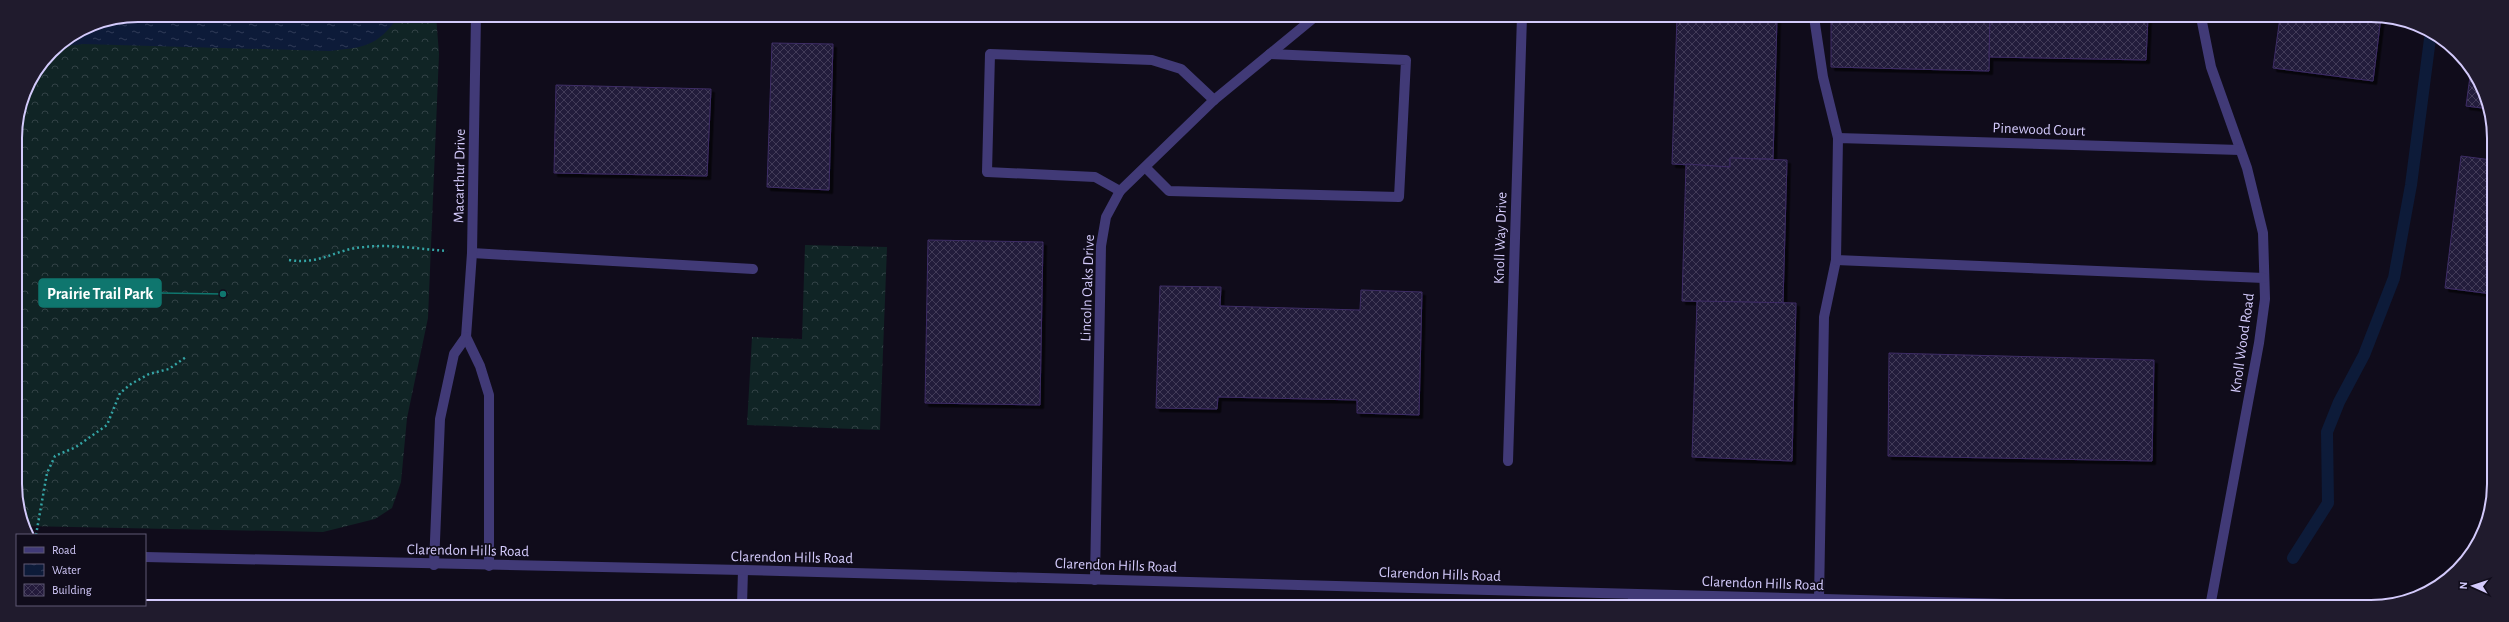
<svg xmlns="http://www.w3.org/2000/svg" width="2509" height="622" viewBox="0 0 2509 622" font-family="'Alegreya Sans',sans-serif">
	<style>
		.forest { fill: url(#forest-crowns) }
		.water { fill: url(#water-ripples) }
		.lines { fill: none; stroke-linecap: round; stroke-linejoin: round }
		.stream { stroke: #0d1b39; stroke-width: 12 }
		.building { fill: url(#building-cross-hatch); stroke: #3d2d65; filter: url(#shadow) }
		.path { stroke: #34a4a5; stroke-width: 2.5; stroke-dasharray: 2 3; stroke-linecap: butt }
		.service { stroke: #413a77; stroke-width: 10 }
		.minor { stroke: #413a77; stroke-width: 10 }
		.tertiary { stroke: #413a77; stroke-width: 10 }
		.labels { text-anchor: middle; stroke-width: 3.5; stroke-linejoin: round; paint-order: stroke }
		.street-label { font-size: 15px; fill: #d3cafb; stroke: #100c1b }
		.rim { fill: none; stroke: #d3cafb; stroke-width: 2 }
		.leader { fill: none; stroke: #0f766e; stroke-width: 1.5 }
		.callout-dot { fill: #0f766e; stroke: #100c1b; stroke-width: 1.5 }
		.callout { fill: #0f766e; stroke: #0f766e; stroke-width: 1.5 }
		.callout-label { font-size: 16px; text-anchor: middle; font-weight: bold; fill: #fff }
	</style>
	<defs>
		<pattern id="forest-crowns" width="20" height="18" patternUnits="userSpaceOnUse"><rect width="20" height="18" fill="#102425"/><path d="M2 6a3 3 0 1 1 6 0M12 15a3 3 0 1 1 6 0" fill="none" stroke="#324246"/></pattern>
		<pattern id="water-ripples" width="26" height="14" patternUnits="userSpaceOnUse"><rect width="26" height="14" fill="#0d1b39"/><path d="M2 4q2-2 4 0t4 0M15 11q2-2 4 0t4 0" fill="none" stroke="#2f3b57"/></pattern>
		<pattern id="building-cross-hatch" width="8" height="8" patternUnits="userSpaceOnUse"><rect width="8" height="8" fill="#231a3b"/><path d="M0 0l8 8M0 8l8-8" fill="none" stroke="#423a58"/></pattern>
		<filter id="shadow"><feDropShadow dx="3.5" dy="3.5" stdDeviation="0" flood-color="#0009"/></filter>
	</defs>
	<rect width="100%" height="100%" fill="#100c1b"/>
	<g class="forest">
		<polygon points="138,15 436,15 439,54 428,318 407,418 401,482 392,508 375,519 323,532 24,526 17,509 15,130 24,90 51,51 91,24"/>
		<polygon points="805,245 887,247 880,430 747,425 752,337 802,339"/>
	</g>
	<path class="water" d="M 138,15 L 397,15 L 398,17 C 377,47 364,47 330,51 L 83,44 L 57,47 L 91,24 Z"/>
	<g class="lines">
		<polyline class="stream" points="2293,558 2328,503 2327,432 2339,402 2364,355 2394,278 2411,185 2431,31"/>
	</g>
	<g class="building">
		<polygon points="1677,17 1777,19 1773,159 1730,158 1730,167 1672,164"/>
		<polygon points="1831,17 1990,17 1989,71 1831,67"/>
		<polygon points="1990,17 2148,17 2146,60 1989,57"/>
		<polygon points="2280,17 2381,17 2373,81 2273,68"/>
		<polygon points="772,43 833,44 829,190 767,187"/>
		<polygon points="2471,69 2481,83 2490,109 2466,106"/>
		<polygon points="556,85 711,89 707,176 554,173"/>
		<polygon points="2461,156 2492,160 2492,294 2445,288"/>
		<polygon points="1730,158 1787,160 1783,303 1682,301 1686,164 1730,167"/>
		<polygon points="928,240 1043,242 1040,405 925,403"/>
		<polygon points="1160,286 1221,287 1220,306 1360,310 1361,290 1422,292 1419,415 1357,413 1357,400 1218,397 1217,409 1156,408"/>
		<polygon points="1697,301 1796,303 1792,461 1692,457"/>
		<polygon points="1889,353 2154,360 2152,461 1888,456"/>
	</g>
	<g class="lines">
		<g class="path">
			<path d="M 289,260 C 322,265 335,249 364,247 C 391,244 420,249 447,251"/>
			<polyline points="36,535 47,473 55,456 76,447 107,425 120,393 131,384 149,374 169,369 186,357"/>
		</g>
		<g class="service">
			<polyline points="1814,17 1823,77 1838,138"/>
			<polyline points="1146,168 1169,191 1399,197 1406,60 1270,54"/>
			<polyline points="472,253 753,269"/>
			<polyline points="1819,599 1824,317 1836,260"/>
		</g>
		<g class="minor">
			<polyline points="476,15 472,253 466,337 480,366 489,395 489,566"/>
			<polyline points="2201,17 2211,67 2247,168 2263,233 2265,299 2259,343 2210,607"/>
			<polyline points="2240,150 1838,138 1836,260 2264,278"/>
			<polyline points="1120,191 1095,177 987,172 990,54 1152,60 1181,69 1214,100"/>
			<polyline points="1508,461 1522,16"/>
			<polyline points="434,565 440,419 454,354 466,337"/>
			<polyline points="1095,580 1101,246 1106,217 1120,191 1214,100 1316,16"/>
			<polyline points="742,605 743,570"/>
			<polyline points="1633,606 1633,594"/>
		</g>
		<polyline class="tertiary" points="145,557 743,570 2085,606"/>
	</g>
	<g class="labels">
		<g class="street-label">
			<text transform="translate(2039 129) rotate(2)" y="5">Pinewood Court</text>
			<text transform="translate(459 176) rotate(-89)" y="5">Macarthur Drive</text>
			<text transform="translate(1500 238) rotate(-88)" y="5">Knoll Way Drive</text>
			<text transform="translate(1087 288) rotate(-88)" y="5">Lincoln Oaks Drive</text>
			<text transform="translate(2242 343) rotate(-82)" y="5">Knoll Wood Road</text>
			<text transform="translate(468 550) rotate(1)" y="5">Clarendon Hills Road</text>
			<text transform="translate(792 557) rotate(1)" y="5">Clarendon Hills Road</text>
			<text transform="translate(1116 565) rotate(2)" y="5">Clarendon Hills Road</text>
			<text transform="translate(1440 574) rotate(2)" y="5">Clarendon Hills Road</text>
			<text transform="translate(1763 583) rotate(2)" y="5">Clarendon Hills Road</text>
		</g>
	</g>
	<path d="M0 0H2509V622H0ZM138 22H2371A116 116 0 0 1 2487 138V484A116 116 0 0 1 2371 600H138A116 116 0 0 1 22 484V138A116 116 0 0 1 138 22Z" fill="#201b2d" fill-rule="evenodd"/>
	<path class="rim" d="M138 22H2371A116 116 0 0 1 2487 138V484A116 116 0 0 1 2371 600H138A116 116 0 0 1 22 484V138A116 116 0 0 1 138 22Z"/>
	<path class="leader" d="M223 294L161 293"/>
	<circle class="callout-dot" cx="223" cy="294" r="4"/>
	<rect class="callout" x="39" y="279" width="122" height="28" rx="4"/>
	<g class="callout-label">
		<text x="100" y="299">Prairie Trail Park</text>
	</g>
	<rect x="16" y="534" width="130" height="72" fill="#100c1b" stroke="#5e5875"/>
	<rect x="24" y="547" width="20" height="6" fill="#413a77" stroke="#5e5875"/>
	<text x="52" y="554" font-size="12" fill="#d3cafb">Road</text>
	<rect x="24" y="564" width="20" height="12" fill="url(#water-ripples)" stroke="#5e5875"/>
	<text x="52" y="574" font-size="12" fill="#d3cafb">Water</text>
	<rect x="24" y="584" width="20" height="12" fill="url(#building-cross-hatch)" stroke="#5e5875"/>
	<text x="52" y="594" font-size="12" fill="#d3cafb">Building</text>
	<g transform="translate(2473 586) rotate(273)" stroke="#100c1b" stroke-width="3" paint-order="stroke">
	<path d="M0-3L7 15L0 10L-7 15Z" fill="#d3cafb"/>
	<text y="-6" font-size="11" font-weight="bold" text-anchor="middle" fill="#d3cafb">N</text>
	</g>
</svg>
